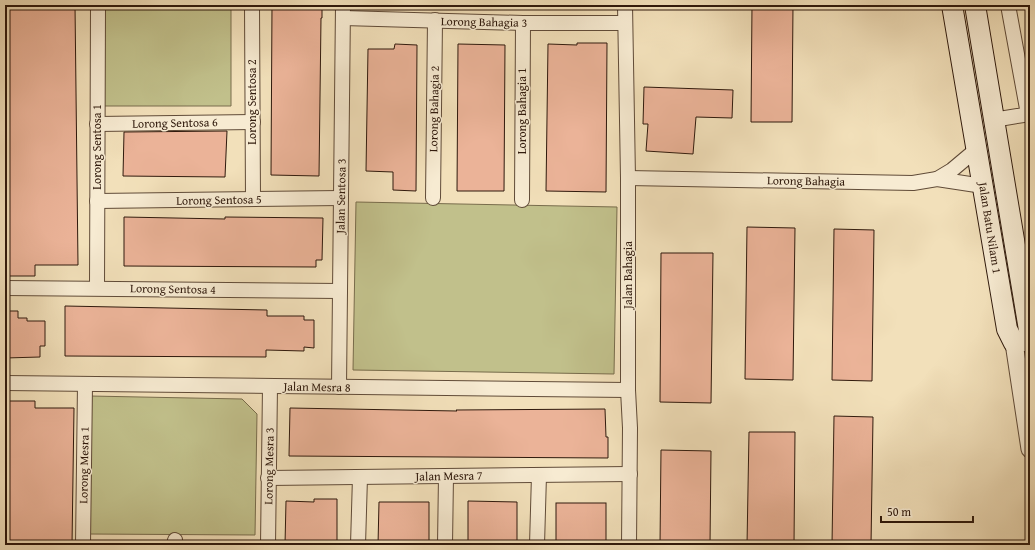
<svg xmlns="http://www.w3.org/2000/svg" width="1035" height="550" viewBox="0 0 1035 550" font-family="'Gentium Book Plus',serif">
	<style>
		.green { fill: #c1c08b; stroke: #786c4c }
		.building { fill: #ebb398; stroke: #2f190c }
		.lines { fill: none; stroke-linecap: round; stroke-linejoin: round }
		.minor-casing { stroke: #604b38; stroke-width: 16 }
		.tertiary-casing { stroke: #604b38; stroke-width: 19 }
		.secondary-casing { stroke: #2f190c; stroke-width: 22 }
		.minor { stroke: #f7ebd2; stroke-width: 14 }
		.tertiary { stroke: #f7ebd2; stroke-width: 17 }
		.secondary { stroke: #f7ebd2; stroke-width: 20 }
		.labels { text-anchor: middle; stroke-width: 3; stroke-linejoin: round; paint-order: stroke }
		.street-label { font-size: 12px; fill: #2f190c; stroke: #f7ebd2 }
	</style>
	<rect width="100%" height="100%" fill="#f2e0ba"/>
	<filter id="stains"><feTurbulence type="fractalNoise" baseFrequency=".005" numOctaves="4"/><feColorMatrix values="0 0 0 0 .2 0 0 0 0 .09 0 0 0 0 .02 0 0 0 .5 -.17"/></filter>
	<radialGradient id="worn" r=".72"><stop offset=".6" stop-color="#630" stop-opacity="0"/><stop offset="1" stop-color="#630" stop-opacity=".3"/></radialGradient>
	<g class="green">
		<polygon points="103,5 231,5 231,106 102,106"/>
		<polygon points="356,202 617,207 614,374 353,370"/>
		<polygon points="90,396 242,399 257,414 255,535 89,534"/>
	</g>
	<g class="building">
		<polygon points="5,5 75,5 78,265 35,265 35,276 5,276"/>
		<polygon points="272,5 322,5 322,18 321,18 319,176 271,175"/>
		<polygon points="752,5 793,5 792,122 751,122"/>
		<polygon points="577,43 607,43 606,192 546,191 548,44 577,45"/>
		<polygon points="395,44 417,45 416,191 393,190 393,172 366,171 368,49 394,49"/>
		<polygon points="458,44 505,45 504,191 457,191"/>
		<polygon points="644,87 733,90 732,118 696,117 693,154 646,151 648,124 643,124"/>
		<polygon points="227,131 225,177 123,176 124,132"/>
		<polygon points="124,217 225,219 225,217 323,218 322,260 316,260 316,267 124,266"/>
		<polygon points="747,227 795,228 793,380 745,379"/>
		<polygon points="834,229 874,230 872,381 832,380"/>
		<polygon points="661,253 713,253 711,403 660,402"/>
		<polygon points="65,306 267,310 267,316 304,316 304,320 314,320 314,348 304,347 304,351 266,350 266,357 65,356"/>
		<polygon points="5,311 18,311 18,318 27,318 27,321 45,321 45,346 40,346 40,357 5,358"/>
		<polygon points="5,401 35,401 35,408 74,408 72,545 5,545"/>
		<polygon points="290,408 457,411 456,410 605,409 606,437 608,437 608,458 289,456"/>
		<polygon points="834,416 873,417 871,545 832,545"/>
		<polygon points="749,432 795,432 794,545 747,545"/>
		<polygon points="661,450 711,451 710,545 660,545"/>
		<polygon points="314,499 337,499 337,545 285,545 286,501 314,502"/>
		<polygon points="468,501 517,502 517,545 468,545"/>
		<polygon points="379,502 429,502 429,545 378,545"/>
		<rect x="556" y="503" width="50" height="42"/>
	</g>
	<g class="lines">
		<defs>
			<g id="minor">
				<polyline points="252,5 253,199"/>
				<polyline points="625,5 628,178 628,390 630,428 629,545"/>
				<polyline points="1008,5 1028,114"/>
				<polyline points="343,18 523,23 625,23"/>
				<polyline points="993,120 1030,114"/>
				<polyline points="97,124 253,122"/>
				<polyline points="628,178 913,183 937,179 983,186"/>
				<polyline points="937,179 952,170 977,149"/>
				<polyline points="433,198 435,20"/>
				<polyline points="522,200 523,23"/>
				<polyline points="97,201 341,198"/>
				<polyline points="5,288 340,291"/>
				<polyline points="97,288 98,5"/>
				<polyline points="5,383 628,390"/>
				<polyline points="339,387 343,5"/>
				<polyline points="268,478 630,474"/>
				<polyline points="83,545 85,384"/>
				<polyline points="174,545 175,540"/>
				<polyline points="268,545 270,386"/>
				<polyline points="358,545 360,477"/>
				<polyline points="445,545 446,476"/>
				<polyline points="537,545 539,475"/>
			</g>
			<polyline id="tertiary" points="1014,343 1030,449"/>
			<g id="secondary">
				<polyline points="952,5 1007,329 1014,343 1030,340"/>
				<polyline points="975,5 1030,336"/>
			</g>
		</defs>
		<use href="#minor" class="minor-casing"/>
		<use href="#tertiary" class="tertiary-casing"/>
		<use href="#secondary" class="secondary-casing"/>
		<use href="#minor" class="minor"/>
		<use href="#tertiary" class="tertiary"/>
		<use href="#secondary" class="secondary"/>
	</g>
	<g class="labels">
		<g class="street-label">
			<text transform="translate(484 22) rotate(1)" y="4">Lorong Bahagia 3</text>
			<text transform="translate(252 102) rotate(-90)" y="4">Lorong Sentosa 2</text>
			<text transform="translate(434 109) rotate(-89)" y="4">Lorong Bahagia 2</text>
			<text transform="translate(522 111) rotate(-90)" y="4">Lorong Bahagia 1</text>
			<text transform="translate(175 123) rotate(-1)" y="4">Lorong Sentosa 6</text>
			<text transform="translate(97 147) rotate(-90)" y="4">Lorong Sentosa 1</text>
			<text transform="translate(806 181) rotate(1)" y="4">Lorong Bahagia</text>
			<text transform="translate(341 196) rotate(-89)" y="4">Jalan Sentosa 3</text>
			<text transform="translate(219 200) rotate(-1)" y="4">Lorong Sentosa 5</text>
			<text transform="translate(990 228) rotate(81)" y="4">Jalan Batu Nilam 1</text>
			<text transform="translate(628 275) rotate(-90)" y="4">Jalan Bahagia</text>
			<text transform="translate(173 289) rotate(1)" y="4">Lorong Sentosa 4</text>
			<text transform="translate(317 387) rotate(1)" y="4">Jalan Mesra 8</text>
			<text transform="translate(84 465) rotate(-89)" y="4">Lorong Mesra 1</text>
			<text transform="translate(269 466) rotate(-89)" y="4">Lorong Mesra 3</text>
			<text transform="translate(449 476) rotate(-1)" y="4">Jalan Mesra 7</text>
		</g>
	</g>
	<rect width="1035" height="550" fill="none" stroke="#f2e0ba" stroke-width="20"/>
	<rect x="6" y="6" width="1023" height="538" fill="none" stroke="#2f190c" stroke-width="2"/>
	<rect x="10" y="10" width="1015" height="530" fill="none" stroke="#2f190c"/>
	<path d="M881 516v6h92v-6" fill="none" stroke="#2f190c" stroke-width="2"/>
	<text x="887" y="516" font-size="12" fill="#2f190c" stroke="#f7ebd2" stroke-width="3" paint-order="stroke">50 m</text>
	<rect width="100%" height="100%" filter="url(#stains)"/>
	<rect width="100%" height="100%" fill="url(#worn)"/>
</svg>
